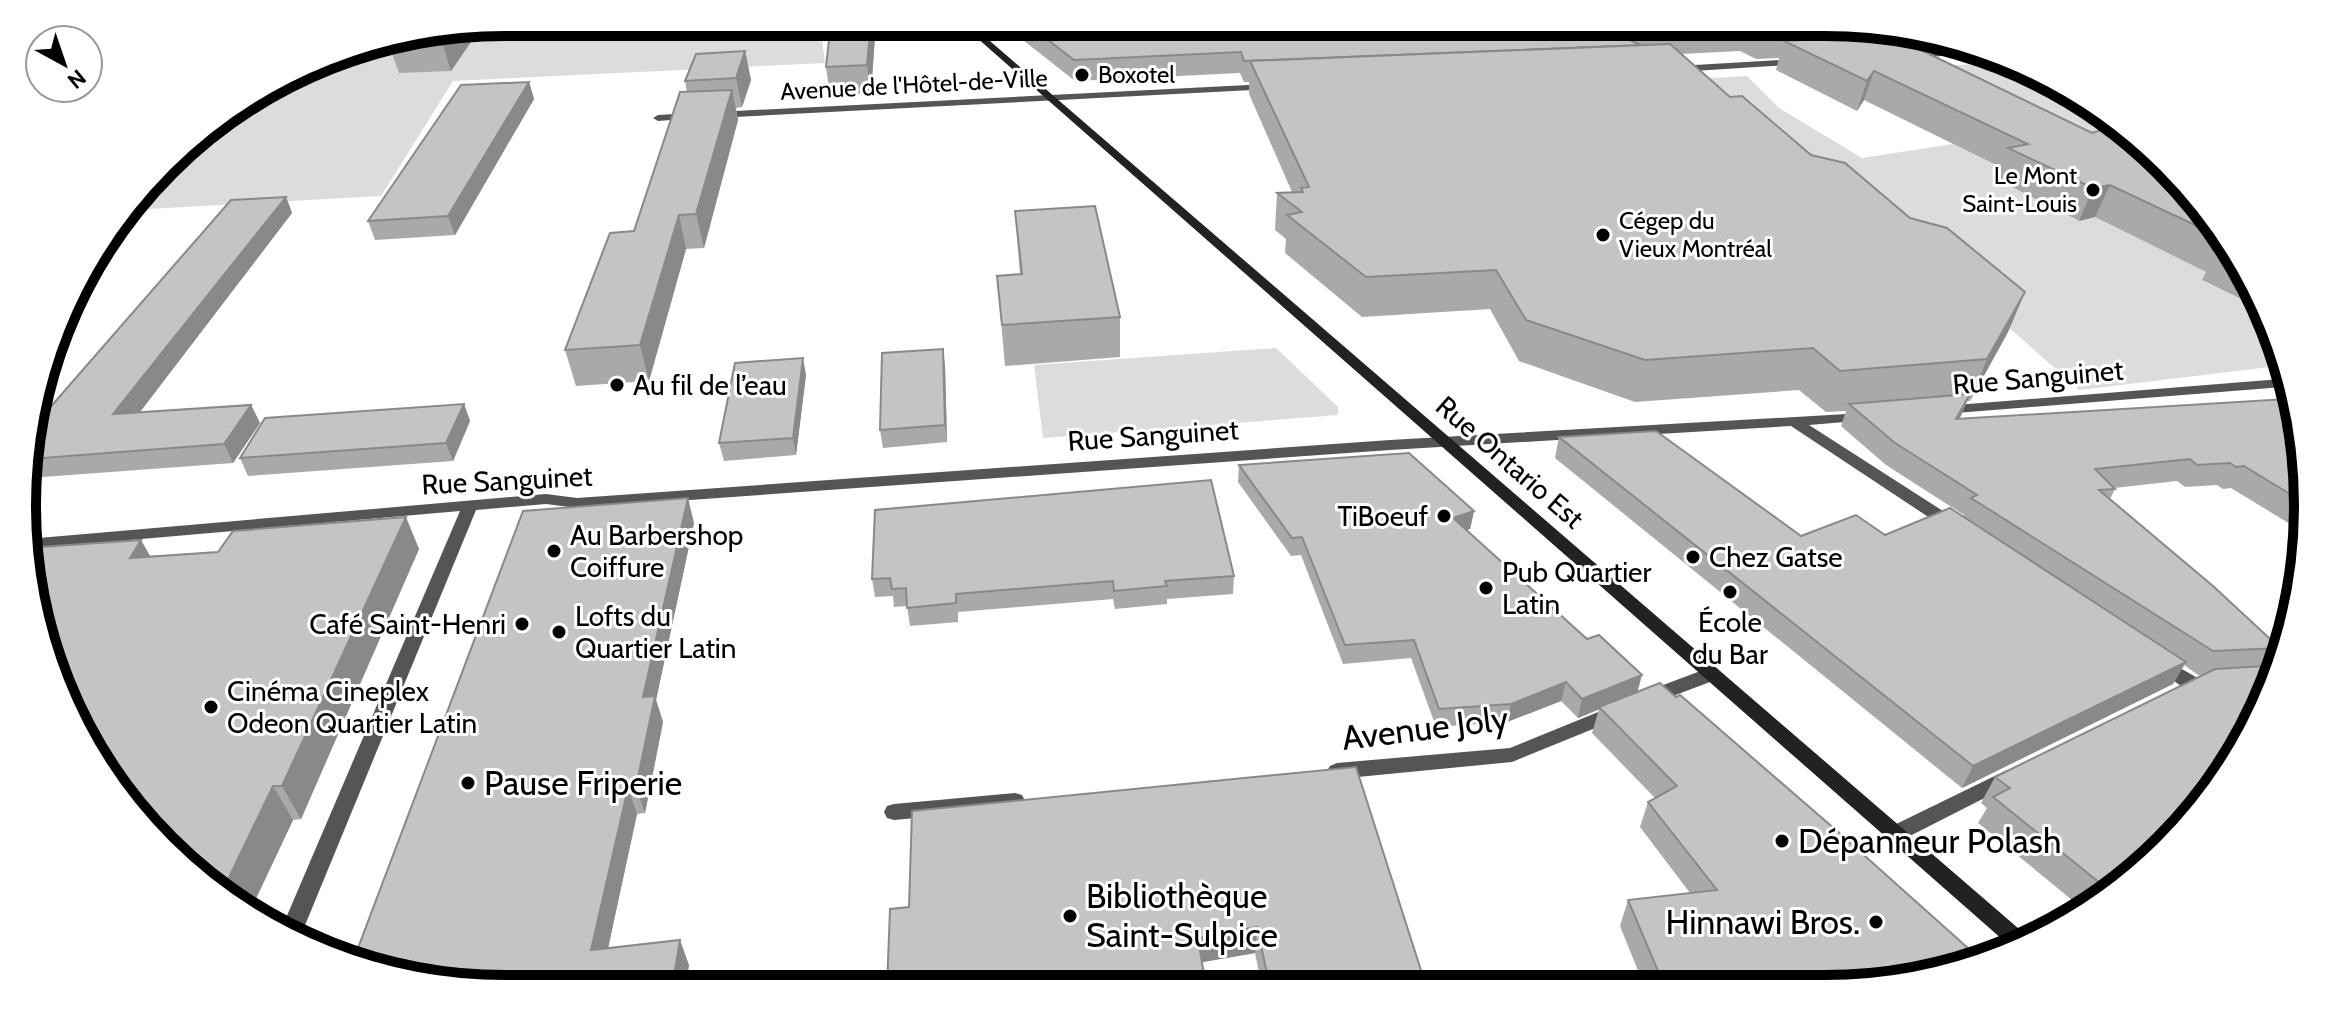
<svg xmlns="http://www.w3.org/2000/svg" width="2330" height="1011" viewBox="0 0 2330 1011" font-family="Cabin,sans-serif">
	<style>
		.green { fill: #dcdcdc }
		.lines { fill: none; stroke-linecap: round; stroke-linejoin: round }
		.service { fill: #555; fill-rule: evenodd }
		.minor { fill: #555; fill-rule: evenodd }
		.secondary { fill: #222; fill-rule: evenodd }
		.wall { fill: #a9a9a9 }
		.shaded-wall { fill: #898989 }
		.building { fill: #c4c4c4; stroke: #898989; stroke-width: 2 }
		.poi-dot { fill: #000; stroke: #fff; stroke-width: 3 }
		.labels { text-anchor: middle; stroke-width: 6; stroke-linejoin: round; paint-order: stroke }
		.far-poi-label { font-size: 24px; fill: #000; stroke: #fff; text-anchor: start }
		.far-street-label { font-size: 24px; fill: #000; stroke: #fff }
		.street-label { font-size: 28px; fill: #000; stroke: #fff }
		.poi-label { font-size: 28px; fill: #000; stroke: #fff; text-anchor: start }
		.near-street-label { font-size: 34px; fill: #000; stroke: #fff }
		.near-poi-label { font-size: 34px; fill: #000; stroke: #fff; text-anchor: start }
		.rim { fill: none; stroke: #000; stroke-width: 10 }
	</style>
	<rect width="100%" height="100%" fill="#fff"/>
	<g class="green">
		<polygon points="506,22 820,22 825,63 453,81 381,196 131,210 187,142 350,48"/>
		<polygon points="1977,64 2097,115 2144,142 2198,214 1882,69"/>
		<polygon points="1747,76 1779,108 1862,158 1953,144 2016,175 1996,179 2078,221 2095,217 2216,277 2203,281 2263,310 2278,366 2079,390 1949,274 1674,80"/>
		<polygon points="1276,348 1338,407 1338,415 1043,438 1034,365"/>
	</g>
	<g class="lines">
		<g class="service">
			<polygon points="1711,667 1718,669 1720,674 1718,679 1649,705 1642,703 1640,698 1642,693"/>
			<polygon points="1613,706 1620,708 1623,713 1620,718 1512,762 1337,779 1330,776 1327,771 1330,766 1337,763 1510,748"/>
			<polygon points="1015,793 1022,795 1025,801 1022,807 1015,809 894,820 887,818 884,812 887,806 894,804"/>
		</g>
		<g class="minor">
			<polygon points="1981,48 1990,53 1910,58 1905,55 1910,52"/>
			<polygon points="1799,59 1804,62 1802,64 1678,72 1673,69 1678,66"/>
			<polygon points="1268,84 1273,87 1272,89 716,118 711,115 716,112"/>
			<polygon points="692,113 696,114 696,118 658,121 653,118 658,115"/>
			<polygon points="2281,379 2283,387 1943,414 1936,410 1943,406"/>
			<polygon points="1864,413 1869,414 1871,417 1869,420 1809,425 1957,520 1959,524 1957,528 1945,528 1791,426 1390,450 577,508 546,504 476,510 301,935 283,925 460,511 27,549 27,539 546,494 577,498 1390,440"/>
			<polygon points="2161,657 2201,680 2203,685 2201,690 2187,690 2155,668 2152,663 2155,658"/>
			<polygon points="2007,770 2014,773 2017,778 2014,783 1902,840 1895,842 1888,840 1885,834 1888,828"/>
		</g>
		<polygon class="secondary" points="959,22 968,22 2033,941 2011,947"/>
	</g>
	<g class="wall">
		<polygon points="831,22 876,22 871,93 830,95 826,67"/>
		<polygon points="1000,22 1825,22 1867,33 1866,36 2092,133 2118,135 2144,142 2258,292 2263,310 2202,280 2206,272 2095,217 2079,221 1996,179 2000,167 1864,100 1857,111 1776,70 1779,58 1756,59 1740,51 1681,54 1730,97 1811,155 2025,292 2008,332 1970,401 1967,401 1959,419 2307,474 2300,530 2231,488 2223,489 2217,485 2185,487 2177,481 2114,488 2115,489 2110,499 2280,648 2143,869 2083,909 1978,823 1987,808 1981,803 1995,777 2203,675 2198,675 2184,665 2173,684 1962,788 1555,458 1559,437 1801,536 1885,535 1963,517 1964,515 1886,465 1841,426 1846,411 1826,412 1799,390 1635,402 1519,361 1490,309 1362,317 1285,253 1286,239 1275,230 1277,193 1292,192 1249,94 1249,82 1244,82 1240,73 1075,81"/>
		<polygon points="482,26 451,71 399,73 390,48 397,40"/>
		<polygon points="745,51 751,80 742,107 736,108 738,120 704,248 686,249 649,381 576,386 565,350 634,231 687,92 685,81"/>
		<polygon points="529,82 534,99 455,235 375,240 368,221"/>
		<polygon points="286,197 292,213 139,413 251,405 260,423 233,463 29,478 31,420 40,419"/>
		<polygon points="1015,211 1120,317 1120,357 1005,366 997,276 1020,274"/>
		<polygon points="945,366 947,442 883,448 880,430"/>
		<polygon points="806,375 796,455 724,461 719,443"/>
		<polygon points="464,404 470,421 453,461 248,476 240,458"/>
		<polygon points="1239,465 1474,511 1470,529 1467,530 1637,692 1676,697 1978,957 1639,973 1620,926 1628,900 1690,893 1640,827 1648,802 1655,798 1592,733 1599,709 1578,718 1561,701 1507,722 1436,727 1411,658 1343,664 1301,555 1291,556 1238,482"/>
		<polygon points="875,510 1234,576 1233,594 1167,599 1167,604 1115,609 1113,599 958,612 958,622 910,626 907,606 894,607 893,596 875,597 872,579"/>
		<polygon points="694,523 656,700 663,722 645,813 637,814 608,948 689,965 685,988 506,989"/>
		<polygon points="141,540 150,556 419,549 301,819 293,820 252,907"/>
		<polygon points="912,811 1426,986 1262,987 1255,953 1202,962 909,907"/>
	</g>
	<g class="shaded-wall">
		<polygon points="871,22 876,22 871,93 867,65"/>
		<polygon points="482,26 451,71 443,45 454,31"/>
		<polygon points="745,51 751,80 742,107 736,78"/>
		<polygon points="1874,71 1864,100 1857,111 1867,81"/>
		<polygon points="529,82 534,99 455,235 448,216"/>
		<polygon points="732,90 738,120 704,248 696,214"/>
		<polygon points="2110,185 2095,217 2079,221 2093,188"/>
		<polygon points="286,197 292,213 124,433 113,414"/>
		<polygon points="679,215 686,249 649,381 640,345"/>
		<polygon points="2025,292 2008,332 1970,401 1987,359"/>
		<polygon points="943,349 945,366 947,442 945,425"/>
		<polygon points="803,358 806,375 796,455 793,438"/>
		<polygon points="1970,394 1961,416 1947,441 1956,419"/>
		<polygon points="464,404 470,421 453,461 446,443"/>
		<polygon points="251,405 260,423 233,463 224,444"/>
		<polygon points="688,498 694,523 656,700 663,722 645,813 636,787 643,697"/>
		<polygon points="1474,511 1470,529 1450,536 1453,518"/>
		<polygon points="406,517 419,549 301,819 282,786"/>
		<polygon points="141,540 159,572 130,558"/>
		<polygon points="2186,662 2173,684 1962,788 1973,766"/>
		<polygon points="1642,675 1637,694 1578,718 1582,699"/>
		<polygon points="1566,682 1561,701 1507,722 1511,704"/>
		<polygon points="273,786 293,820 252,907 223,890"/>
		<polygon points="628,788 637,814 602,976 591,950"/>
		<polygon points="1257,927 1255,953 1198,963 1198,938"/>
		<polygon points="680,940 689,965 685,988 672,988"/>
	</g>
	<g class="building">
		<polygon points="831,22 871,22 867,65 826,67"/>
		<polygon points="1025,22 1587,22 1641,45 1244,61 1241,52 1074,60"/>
		<polygon points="1615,22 1825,22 1855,27 1867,33 1762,39 1745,30 1647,35"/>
		<polygon points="454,31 443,45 390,48 397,40"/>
		<polygon points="1890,35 2092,133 2104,129 2118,135 2128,133 2144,142 2214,234 2110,185 2093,188 2008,148 2028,144 1874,71 1867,81 1784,41"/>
		<polygon points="1670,44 1730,97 1742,96 1811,155 1845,163 1910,218 1947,228 2025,292 1987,359 1840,371 1813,348 1645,360 1526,320 1496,270 1366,277 1287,215 1302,212 1277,193 1303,192 1301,188 1309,187 1250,61"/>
		<polygon points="745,51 736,78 685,81 696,54"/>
		<polygon points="529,82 448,216 368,221 461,85"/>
		<polygon points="732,90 696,214 679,215 640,345 565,350 610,233 634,231 680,92"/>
		<polygon points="286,197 113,414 251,405 224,444 30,459 31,420 40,419 231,200"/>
		<polygon points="1095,206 1120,317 1002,325 997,276 1022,274 1015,211"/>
		<polygon points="943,349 945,425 880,430 882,353"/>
		<polygon points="803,358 793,438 719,443 735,363"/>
		<polygon points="1970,394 1956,419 2287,399 2307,474 2303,502 2244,466 2236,467 2230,463 2197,465 2190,459 2095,469 2115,489 2099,490 2213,586 2280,648 2213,651 1971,498 1977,495 1895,443 1849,404"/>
		<polygon points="464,404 446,443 240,458 265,418"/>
		<polygon points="1656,431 1801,536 1856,515 1885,535 1950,508 2186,662 1973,766 1559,437"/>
		<polygon points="1409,453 1474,511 1453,518 1587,639 1599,635 1642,675 1582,699 1566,682 1511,704 1439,709 1414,640 1345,645 1302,537 1292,538 1239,465"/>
		<polygon points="1211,480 1234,576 1165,581 1167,586 1114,591 1113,581 956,594 956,603 907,608 906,588 892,589 890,578 872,579 875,510"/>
		<polygon points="688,498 643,697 655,696 636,787 628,788 591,950 680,940 672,988 506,989 352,964 523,511"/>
		<polygon points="406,517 282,786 273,786 223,890 187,869 87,747 26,569 27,548 141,540 130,558 218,552 233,531"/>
		<polygon points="2281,665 2226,774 2143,869 2110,891 1993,797 2010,788 1995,777 2215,669"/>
		<polygon points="1660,683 1676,697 1680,695 1837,831 1978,957 1888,985 1515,986 1658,971 1628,900 1717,890 1648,802 1677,786 1599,707"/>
		<polygon points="1356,767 1426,986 1270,987 1257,927 1198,938 1206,987 887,988 890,909 909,907 912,811"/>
	</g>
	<g class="poi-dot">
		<circle cx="1082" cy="75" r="8"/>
		<circle cx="2093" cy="190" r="8"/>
		<circle cx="1603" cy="235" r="8"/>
		<circle cx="617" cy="385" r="8"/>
		<circle cx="1444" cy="516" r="8"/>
		<circle cx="554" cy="551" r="8"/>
		<circle cx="1693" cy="557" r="8"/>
		<circle cx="1486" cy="588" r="8"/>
		<circle cx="1730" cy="592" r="8"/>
		<circle cx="522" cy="624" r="8"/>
		<circle cx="559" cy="632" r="8"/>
		<circle cx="211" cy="707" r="8"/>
		<circle cx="468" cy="783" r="8"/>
		<circle cx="1782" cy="841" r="8"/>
		<circle cx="1070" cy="916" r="8"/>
		<circle cx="1876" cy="922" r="8"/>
	</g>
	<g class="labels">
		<g class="far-poi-label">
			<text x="1098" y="83">Boxotel</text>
			<text x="2077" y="184" text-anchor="end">Le Mont<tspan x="2077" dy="28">Saint-Louis</tspan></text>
			<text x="1619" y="229">Cégep du<tspan x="1619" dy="28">Vieux Montréal</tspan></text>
		</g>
		<g class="far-street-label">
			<text transform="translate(914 85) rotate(-3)" y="8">Avenue de l'Hôtel-de-Ville</text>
		</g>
		<g class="street-label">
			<text transform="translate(2038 377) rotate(-5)" y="10">Rue Sanguinet</text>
			<text transform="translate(1153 435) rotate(-4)" y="10">Rue Sanguinet</text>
			<text transform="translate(1510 462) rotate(41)" y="10">Rue Ontario Est</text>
			<text transform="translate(507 480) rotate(-3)" y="10">Rue Sanguinet</text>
		</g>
		<g class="poi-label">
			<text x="633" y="395">Au fil de l’eau</text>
			<text x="1428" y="526" text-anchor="end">TiBoeuf</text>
			<text x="570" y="545">Au Barbershop<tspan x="570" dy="32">Coiffure</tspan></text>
			<text x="1709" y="567">Chez Gatse</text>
			<text x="1502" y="582">Pub Quartier<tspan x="1502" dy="32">Latin</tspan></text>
			<text x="575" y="626">Lofts du<tspan x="575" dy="32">Quartier Latin</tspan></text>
			<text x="1730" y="632" text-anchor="middle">École<tspan x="1730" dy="32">du Bar</tspan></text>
			<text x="506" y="634" text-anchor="end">Café Saint-Henri</text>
			<text x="227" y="701">Cinéma Cineplex<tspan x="227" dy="32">Odeon Quartier Latin</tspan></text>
		</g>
		<g class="near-street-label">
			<text transform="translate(1425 728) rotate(-7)" y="12">Avenue Joly</text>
		</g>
		<g class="near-poi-label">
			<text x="484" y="795">Pause Friperie</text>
			<text x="1798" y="853">Dépanneur Polash</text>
			<text x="1086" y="908">Bibliothèque<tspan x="1086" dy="39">Saint-Sulpice</tspan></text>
			<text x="1860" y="934" text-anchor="end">Hinnawi Bros.</text>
		</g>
	</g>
	<path d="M0 0H2330V1011H0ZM505 36H1825A469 469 0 0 1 2294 505V506A469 469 0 0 1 1825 975H505A469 469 0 0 1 36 506V505A469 469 0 0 1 505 36Z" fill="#fff" fill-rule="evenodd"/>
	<path class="rim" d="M505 36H1825A469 469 0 0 1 2294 505V506A469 469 0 0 1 1825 975H505A469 469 0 0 1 36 506V505A469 469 0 0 1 505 36Z"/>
	<g transform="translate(64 64) rotate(140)"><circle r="38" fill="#ffffff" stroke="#999999" stroke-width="2"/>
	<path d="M0-6L14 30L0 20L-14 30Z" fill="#000000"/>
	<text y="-12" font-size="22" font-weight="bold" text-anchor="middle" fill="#000000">N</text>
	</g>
</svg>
